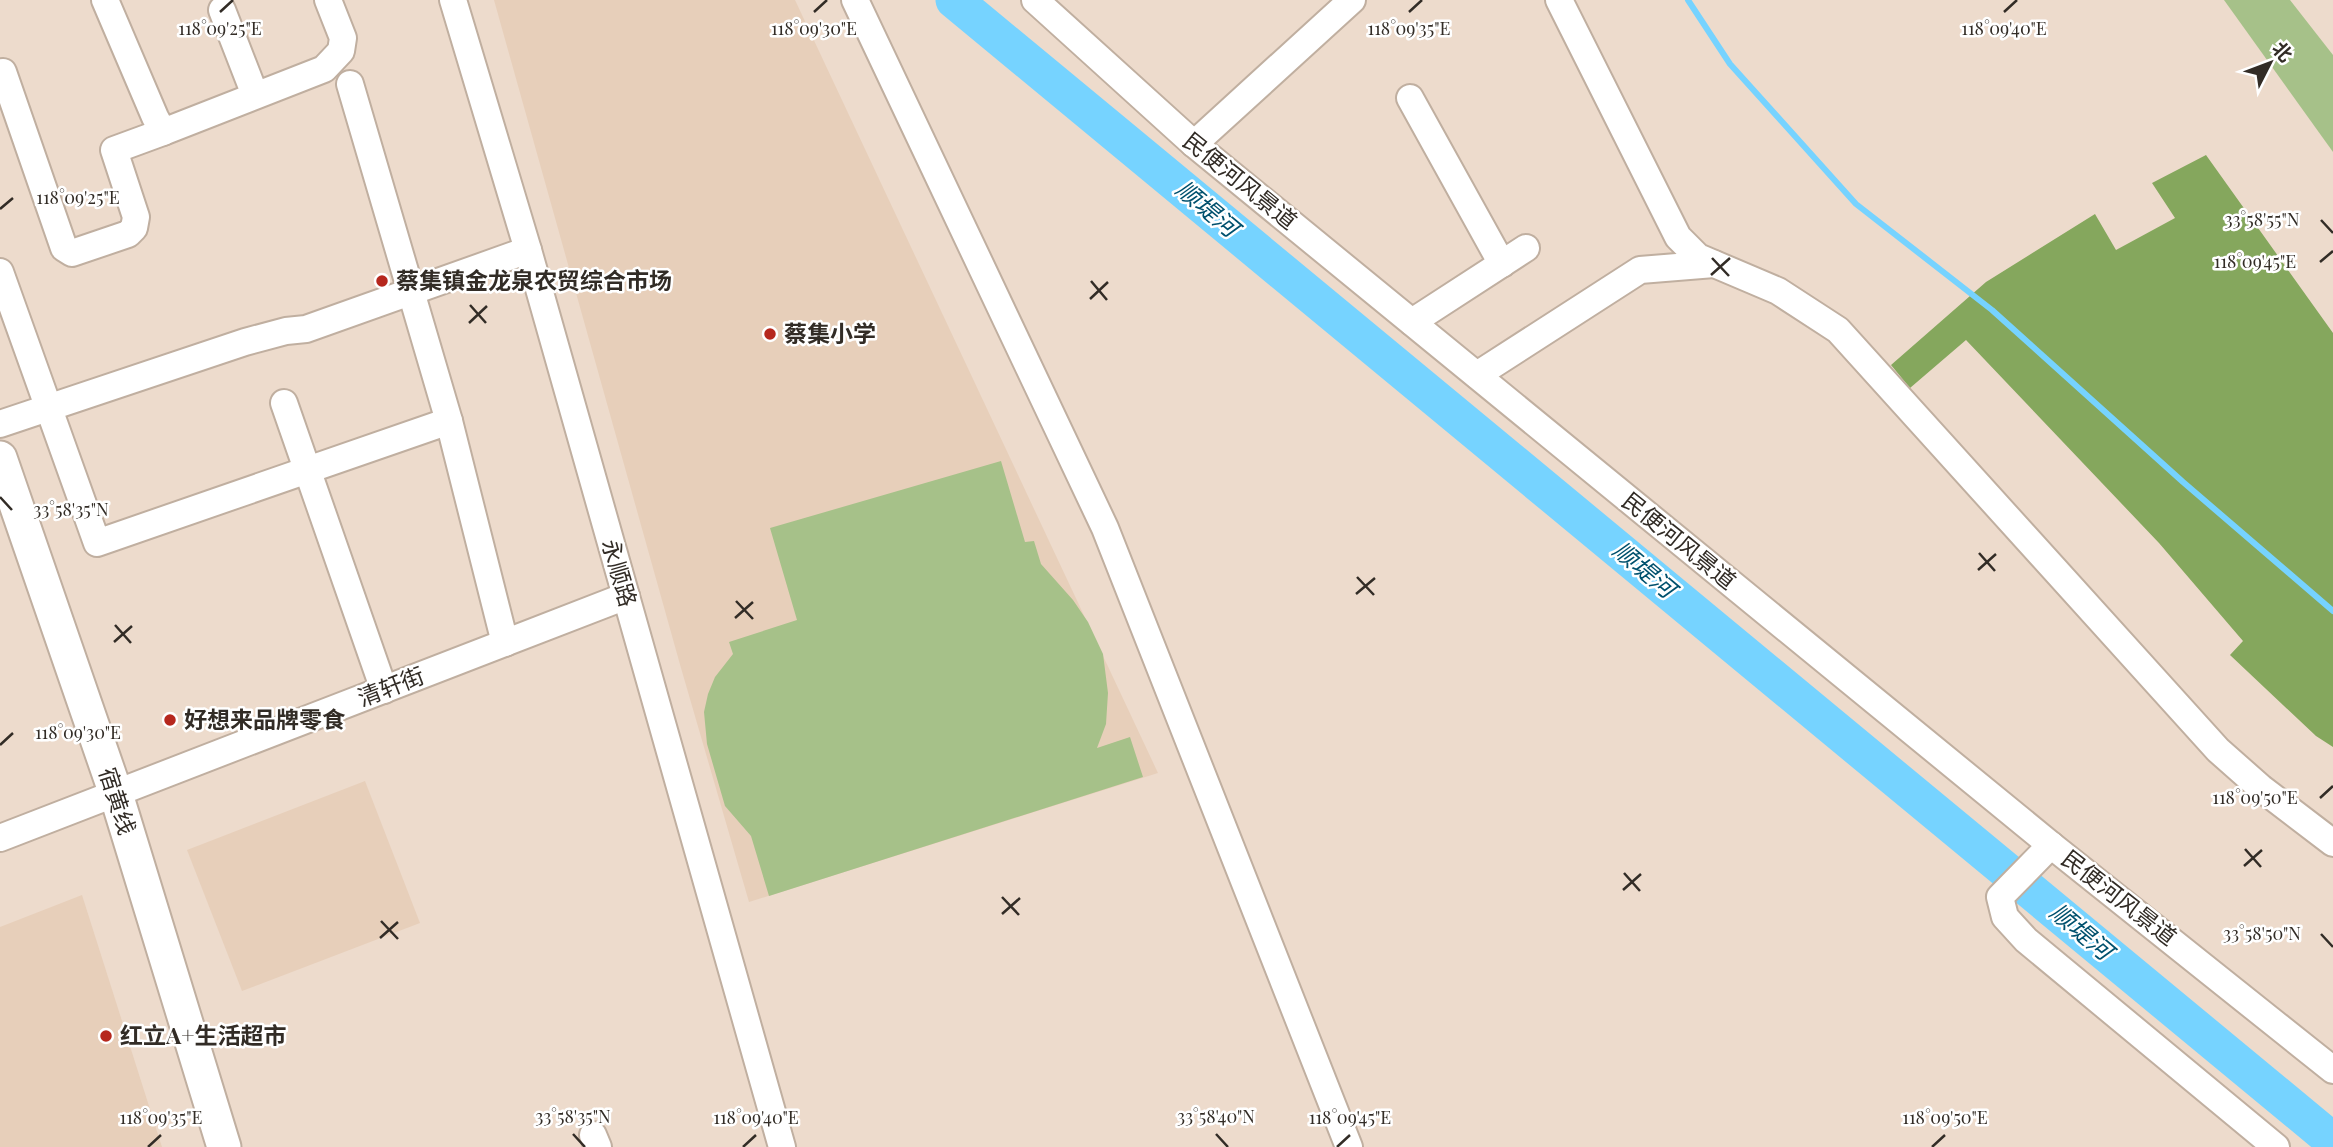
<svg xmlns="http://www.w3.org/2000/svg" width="2333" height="1147" viewBox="0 0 2333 1147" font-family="'Playfair Display','Noto Sans SC',serif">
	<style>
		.built { fill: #e7cfba }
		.green { fill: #a6c189 }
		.forest { fill: #85a75d }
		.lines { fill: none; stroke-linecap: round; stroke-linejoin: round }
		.stream { stroke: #76d3ff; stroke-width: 6 }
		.river { stroke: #76d3ff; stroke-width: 37 }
		.minor-casing { stroke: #c0afa0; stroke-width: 30 }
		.major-casing { stroke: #c0afa0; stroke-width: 37 }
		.minor { stroke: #fff; stroke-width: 26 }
		.major { stroke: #fff; stroke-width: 33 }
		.ticks { fill: none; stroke: #322c26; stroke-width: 2.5 }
		.poi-dot { fill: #b6271d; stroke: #fff; stroke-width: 2.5 }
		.labels { text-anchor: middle; stroke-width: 5; stroke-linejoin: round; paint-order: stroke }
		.street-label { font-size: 23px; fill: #322c26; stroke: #fff }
		.poi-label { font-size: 23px; font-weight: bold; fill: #322c26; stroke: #fff; text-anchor: start }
		.water-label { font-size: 24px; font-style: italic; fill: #00516e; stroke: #fff }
		.ticks-label { font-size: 18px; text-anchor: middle; fill: #322c26; stroke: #fff; stroke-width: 5; stroke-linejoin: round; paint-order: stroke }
	</style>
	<rect width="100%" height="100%" fill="#eddbcc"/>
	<g class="built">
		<polygon points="494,0 795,0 1158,773 749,902 681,668"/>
		<polygon points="365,781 420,923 242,991 187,850"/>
		<polygon points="82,895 162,1147 0,1147 0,927"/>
	</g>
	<g class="green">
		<polygon points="2224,0 2290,0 2333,55 2333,152"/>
		<polygon points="1001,461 1025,542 1034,541 1041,564 1073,600 1088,622 1103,654 1108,693 1106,724 1097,748 1130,737 1143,777 769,896 751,836 725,806 707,744 704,712 708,694 715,677 733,654 729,642 797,620 770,528"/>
	</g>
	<polygon class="forest" points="2206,155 2333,333 2333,747 2316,736 2230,655 2243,641 2159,543 1966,340 1910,388 1891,365 1986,282 2095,214 2116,250 2175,218 2152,183"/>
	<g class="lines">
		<polyline class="stream" points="1688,0 1730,64 1856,204 1992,310 2183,482 2333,611"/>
		<polyline class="river" points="954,0 2333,1141"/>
		<defs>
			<g id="minor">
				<polyline points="105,0 155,117 163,132 324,69 341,51 343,38 328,0"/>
				<polyline points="453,0 528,250 782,1147"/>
				<polyline points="855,0 1105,528 1349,1147"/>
				<polyline points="1035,0 1194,144 2051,845 2333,1070"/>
				<polyline points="1559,0 1678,237 1698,257 1778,291 1838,330 2218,750 2261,788 2333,843"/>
				<polyline points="222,10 255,95"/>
				<polyline points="3,72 64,248 72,253 128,234 134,228 136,217 114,150 163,132"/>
				<polyline points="350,84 449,421 505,643"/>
				<polyline points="1410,98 1502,264"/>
				<polyline points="1194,144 1352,0"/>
				<polyline points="0,272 97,543 449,421"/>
				<polyline points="1412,322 1526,248"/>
				<polyline points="1477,375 1640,270 1714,264"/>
				<polyline points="284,403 384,690"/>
				<polyline points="0,424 245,342 286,331 306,329 528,250"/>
				<polyline points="0,838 626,596"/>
				<polyline points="2051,845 2000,897 2005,917 2026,940 2276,1147"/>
				<polyline points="593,1135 598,1147"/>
			</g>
			<polyline id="major" points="0,458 116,794 224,1147"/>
		</defs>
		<use href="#minor" class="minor-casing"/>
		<use href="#major" class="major-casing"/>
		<use href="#minor" class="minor"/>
		<use href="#major" class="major"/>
	</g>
	<path class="ticks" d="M 220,12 L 233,0M 814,12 L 827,0M 1409,12 L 1422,0M 2004,12 L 2017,0M 0,209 L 13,198M 2321,220 L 2333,233M 1712,258 L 1729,276M 2320,262 L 2333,251M 1711,275 L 1730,258M 1091,281 L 1107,300M 1090,299 L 1108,282M 470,305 L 486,323M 469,323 L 487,306M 0,497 L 12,510M 1979,553 L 1995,571M 1978,570 L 1996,554M 1357,577 L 1374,595M 1356,594 L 1375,578M 736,601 L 753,619M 735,618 L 753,602M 115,625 L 131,643M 114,642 L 132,626M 0,745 L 13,733M 2320,798 L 2333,786M 2245,849 L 2261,867M 2244,866 L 2262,850M 1624,873 L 1640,891M 1623,890 L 1641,874M 1002,897 L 1019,915M 1002,914 L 1020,898M 381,921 L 398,939M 2321,934 L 2333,947M 380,938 L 398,922M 573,1134 L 585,1147M 1216,1134 L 1228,1147M 148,1147 L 161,1135M 743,1147 L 756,1135M 1337,1147 L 1350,1135M 1932,1147 L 1945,1135"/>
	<g class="poi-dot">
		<circle cx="382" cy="281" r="7"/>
		<circle cx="770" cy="334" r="7"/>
		<circle cx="170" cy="720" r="7"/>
		<circle cx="106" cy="1036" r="7"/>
	</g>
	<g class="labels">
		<g class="street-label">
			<text transform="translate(1240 181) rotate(39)" y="8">民便河风景道</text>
			<text transform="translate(1679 541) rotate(39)" y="8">民便河风景道</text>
			<text transform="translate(619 573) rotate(74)" y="8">永顺路</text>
			<text transform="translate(391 687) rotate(-21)" y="8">清轩街</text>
			<text transform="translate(117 801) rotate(72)" y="8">宿黄线</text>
			<text transform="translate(2119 898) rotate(38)" y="8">民便河风景道</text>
		</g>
		<g class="poi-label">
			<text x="396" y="289">蔡集镇金龙泉农贸综合市场</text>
			<text x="784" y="342">蔡集小学</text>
			<text x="184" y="728">好想来品牌零食</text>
			<text x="120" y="1044">红立A+生活超市</text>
		</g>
		<g class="water-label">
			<text transform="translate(1207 209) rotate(40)" y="8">顺堤河</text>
			<text transform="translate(1644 570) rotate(40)" y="8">顺堤河</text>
			<text transform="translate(2081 932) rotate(40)" y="8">顺堤河</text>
		</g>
	</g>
	<g class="ticks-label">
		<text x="220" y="35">118°09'25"E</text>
		<text x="814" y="35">118°09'30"E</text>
		<text x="1409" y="35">118°09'35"E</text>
		<text x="2004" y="35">118°09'40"E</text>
		<text x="78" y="204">118°09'25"E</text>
		<text x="2262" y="226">33°58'55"N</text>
		<text x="2255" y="268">118°09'45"E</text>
		<text x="71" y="516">33°58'35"N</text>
		<text x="78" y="739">118°09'30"E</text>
		<text x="2255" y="804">118°09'50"E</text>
		<text x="2262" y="940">33°58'50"N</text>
		<text x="573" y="1123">33°58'35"N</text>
		<text x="1216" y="1123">33°58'40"N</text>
		<text x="161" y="1124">118°09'35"E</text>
		<text x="756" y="1124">118°09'40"E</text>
		<text x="1350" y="1124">118°09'45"E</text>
		<text x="1945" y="1124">118°09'50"E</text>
	</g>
	<g transform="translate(2270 63) rotate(48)" stroke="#ffffff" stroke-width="5" paint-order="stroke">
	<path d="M0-5L12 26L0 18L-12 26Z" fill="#322c26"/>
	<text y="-10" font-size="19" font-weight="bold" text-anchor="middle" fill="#322c26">北</text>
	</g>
</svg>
